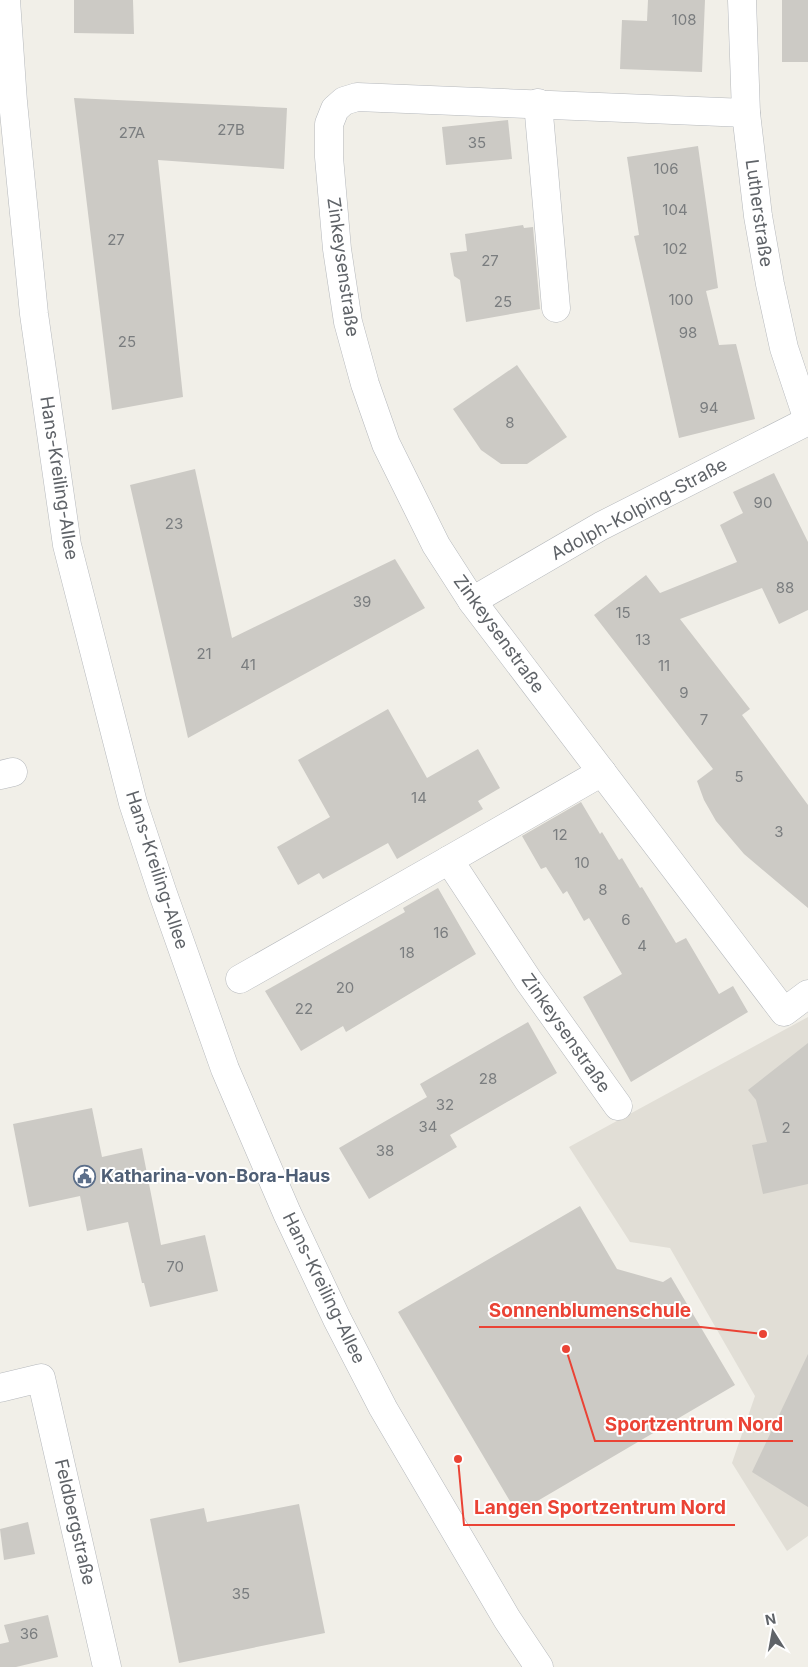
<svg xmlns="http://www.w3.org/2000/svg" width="808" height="1667" viewBox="0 0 808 1667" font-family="Inter,sans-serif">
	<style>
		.education { fill: #e1ded6 }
		.building { fill: #cccac5 }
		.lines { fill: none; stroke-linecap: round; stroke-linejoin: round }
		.minor-casing { stroke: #b5b8bc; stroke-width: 29 }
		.tertiary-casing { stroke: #b5b8bc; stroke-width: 29 }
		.minor { stroke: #fff; stroke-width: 28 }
		.tertiary { stroke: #fff; stroke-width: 28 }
		.labels { text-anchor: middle; stroke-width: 4; stroke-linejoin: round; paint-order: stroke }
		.number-label { font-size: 15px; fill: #7a7d7f }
		.street-label { font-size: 18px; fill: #5f6368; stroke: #fff }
		.service-label { font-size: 18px; font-weight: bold; fill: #4e5e75; stroke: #fff; text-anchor: start }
		.leader { fill: none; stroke: #ea4335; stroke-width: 2 }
		.callout-dot { fill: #ea4335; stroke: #fff; stroke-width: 2 }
		.callout-label { font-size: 19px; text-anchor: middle; font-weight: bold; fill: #ea4335; stroke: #fff; stroke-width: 4; stroke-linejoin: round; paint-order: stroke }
	</style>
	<rect width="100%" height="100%" fill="#f1efe8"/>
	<polygon class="education" points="808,1017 808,1536 787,1551 732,1463 755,1396 670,1248 630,1242 569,1147"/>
	<g class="building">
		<polygon points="74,0 133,0 134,34 74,33"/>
		<polygon points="648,0 705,0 702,72 620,69 622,20 647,21"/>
		<rect x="782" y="0" width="26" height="62"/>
		<polygon points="74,98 287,108 284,169 158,160 183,397 112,410"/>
		<polygon points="508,120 512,159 446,165 442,127"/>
		<polygon points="698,146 718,288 706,291 719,345 736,344 755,419 679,438 634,236 639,235 627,157"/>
		<polygon points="523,225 524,228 533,227 540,309 466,322 460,280 454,276 450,253 467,251 465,234"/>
		<polygon points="517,365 567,437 527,464 501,464 481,450 453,409"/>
		<polygon points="195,469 232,638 395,559 425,608 188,738 130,485"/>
		<polygon points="774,473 808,542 808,610 779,624 762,588 680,619 750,709 742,715 808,805 808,908 744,854 716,821 704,800 697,781 713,769 594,615 646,575 660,593 737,562 720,525 743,513 733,492"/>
		<polygon points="388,709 427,778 478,749 500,788 478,801 483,809 397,859 388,843 323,879 319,873 298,885 277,847 330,817 298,760"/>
		<polygon points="581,802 600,834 602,832 619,860 622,858 640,888 642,887 676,943 686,938 719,994 733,986 748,1012 631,1082 583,997 622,974 589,918 584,921 567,891 563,894 546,867 541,869 522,836"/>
		<polygon points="438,888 476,954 346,1032 343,1026 301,1051 265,991 405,912 403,908"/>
		<polygon points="528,1022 557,1073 450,1135 457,1147 369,1199 339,1148 427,1097 420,1084"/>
		<polygon points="808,1043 808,1184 763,1194 752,1145 767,1142 756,1100 748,1090"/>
		<polygon points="92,1108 102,1157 142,1148 161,1245 205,1235 218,1291 150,1307 144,1283 142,1283 128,1222 87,1231 80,1196 29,1207 13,1124"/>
		<polygon points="580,1206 617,1269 663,1282 671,1277 735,1385 517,1513 398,1312"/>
		<polygon points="808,1354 808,1507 752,1472"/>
		<polygon points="299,1504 325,1633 179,1663 150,1519 204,1508 207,1522"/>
		<polygon points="28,1522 35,1554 4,1560 0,1529"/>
		<polygon points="48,1615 58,1657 16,1667 0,1667 0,1644 9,1642 4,1625"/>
	</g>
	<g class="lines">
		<defs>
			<g id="minor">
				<polyline points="742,0 746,113 758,216 770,284 784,348 808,420"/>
				<polyline points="538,103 556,308"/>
				<polyline points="746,113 357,97 344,101 335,109 329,124 329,157 337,249 348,322 365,384 386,444 436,545 472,601 784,1012 808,994"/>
				<polyline points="472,601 601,526 808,421"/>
				<polyline points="0,775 13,772"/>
				<polyline points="449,860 602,772"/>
				<polyline points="240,979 449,860 528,980 618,1106"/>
				<polyline points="0,1388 41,1378 107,1667"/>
			</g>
			<polyline id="tertiary" points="6,0 13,102 34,314 67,545 133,803 162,891 225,1069 287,1213 337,1319 383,1408 507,1619 539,1667"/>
		</defs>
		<use href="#minor" class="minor-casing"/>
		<use href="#tertiary" class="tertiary-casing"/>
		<use href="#minor" class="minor"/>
		<use href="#tertiary" class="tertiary"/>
	</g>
	<defs>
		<symbol id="civic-ring" viewBox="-11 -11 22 22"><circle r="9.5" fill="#fff" stroke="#5c6f8a" stroke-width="1.5"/><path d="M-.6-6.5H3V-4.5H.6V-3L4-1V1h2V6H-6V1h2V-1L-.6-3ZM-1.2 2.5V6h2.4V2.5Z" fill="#5c6f8a"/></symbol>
	</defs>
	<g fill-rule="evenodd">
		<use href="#civic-ring" x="72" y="1164" width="25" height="25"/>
	</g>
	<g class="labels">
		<g class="number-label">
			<text x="684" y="25">108</text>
			<text x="231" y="135">27B</text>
			<text x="132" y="138">27A</text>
			<text x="477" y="148">35</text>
			<text x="666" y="174">106</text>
			<text x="675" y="215">104</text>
			<text x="116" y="245">27</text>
			<text x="675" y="254">102</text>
			<text x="490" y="266">27</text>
			<text x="681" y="305">100</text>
			<text x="503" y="307">25</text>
			<text x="688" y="338">98</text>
			<text x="127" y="347">25</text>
			<text x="709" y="413">94</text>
			<text x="510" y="428">8</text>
			<text x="763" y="508">90</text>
			<text x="174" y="529">23</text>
			<text x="785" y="593">88</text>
			<text x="362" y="607">39</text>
			<text x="623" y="618">15</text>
			<text x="643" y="645">13</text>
			<text x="204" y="659">21</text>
			<text x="248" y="670">41</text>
			<text x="664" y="671">11</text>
			<text x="684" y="698">9</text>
			<text x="704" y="725">7</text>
			<text x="739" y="782">5</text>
			<text x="419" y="803">14</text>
			<text x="779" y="837">3</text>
			<text x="560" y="840">12</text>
			<text x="582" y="868">10</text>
			<text x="603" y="895">8</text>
			<text x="626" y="925">6</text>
			<text x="441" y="938">16</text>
			<text x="642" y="951">4</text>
			<text x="407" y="958">18</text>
			<text x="345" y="993">20</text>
			<text x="304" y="1014">22</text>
			<text x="488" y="1084">28</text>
			<text x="445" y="1110">32</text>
			<text x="428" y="1132">34</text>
			<text x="786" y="1133">2</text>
			<text x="385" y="1156">38</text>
			<text x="175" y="1272">70</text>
			<text x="241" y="1599">35</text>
			<text x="29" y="1639">36</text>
		</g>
		<g class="street-label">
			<text transform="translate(759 213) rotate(82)" y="6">Lutherstraße</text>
			<text transform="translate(343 267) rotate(82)" y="6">Zinkeysenstraße</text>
			<text transform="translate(59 478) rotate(81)" y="6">Hans-Kreiling-Allee</text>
			<text transform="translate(639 509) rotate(-28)" y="6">Adolph-Kolping-Straße</text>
			<text transform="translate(499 634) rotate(54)" y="6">Zinkeysenstraße</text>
			<text transform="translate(157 870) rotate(72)" y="6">Hans-Kreiling-Allee</text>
			<text transform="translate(566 1033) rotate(55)" y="6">Zinkeysenstraße</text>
			<text transform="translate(324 1288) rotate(64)" y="6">Hans-Kreiling-Allee</text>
			<text transform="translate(75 1522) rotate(77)" y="6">Feldbergstraße</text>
		</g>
		<g class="service-label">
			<text x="101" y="1182">Katharina-von-Bora-Haus</text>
		</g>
	</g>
	<path class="leader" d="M763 1334L701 1327H479M566 1349L595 1441H793M458 1459L464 1525H735"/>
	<g class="callout-dot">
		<circle cx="763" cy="1334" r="5"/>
		<circle cx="566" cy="1349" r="5"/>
		<circle cx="458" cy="1459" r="5"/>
	</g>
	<g class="callout-label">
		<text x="590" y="1317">Sonnenblumenschule</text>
		<text x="694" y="1431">Sportzentrum Nord</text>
		<text x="600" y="1514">Langen Sportzentrum Nord</text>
	</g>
	<g transform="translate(773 1632) rotate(349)" stroke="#ffffff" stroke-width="4" paint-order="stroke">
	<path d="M0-4L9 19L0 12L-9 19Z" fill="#5f6368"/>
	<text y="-8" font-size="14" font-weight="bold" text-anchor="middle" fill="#5f6368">N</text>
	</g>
</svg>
